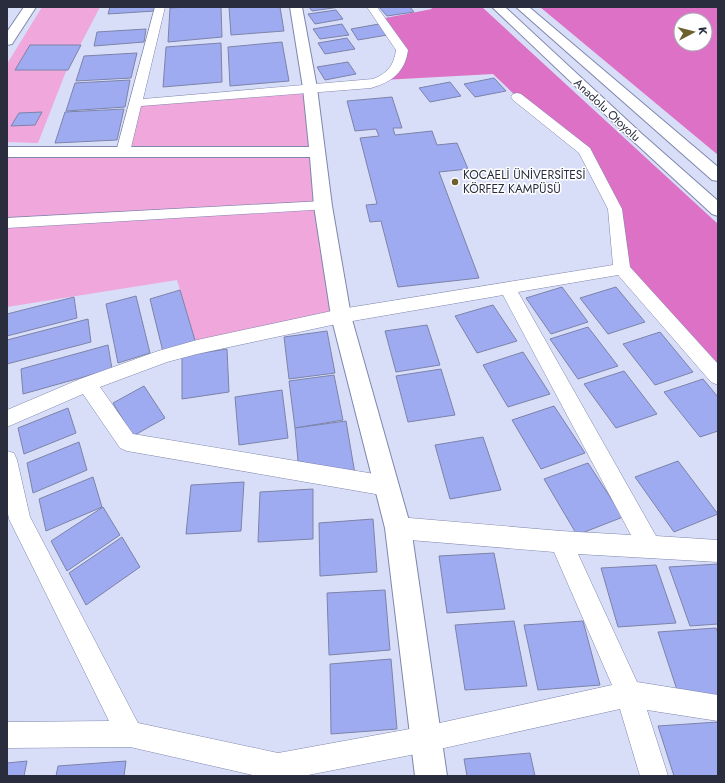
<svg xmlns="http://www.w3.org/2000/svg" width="725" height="783" viewBox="0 0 725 783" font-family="Jost,sans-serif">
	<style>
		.green { fill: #efa7dc }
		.forest { fill: #dd71c5; fill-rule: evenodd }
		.building { fill: #9fabf0; stroke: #7c83aa }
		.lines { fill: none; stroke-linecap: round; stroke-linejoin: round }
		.minor-casing { stroke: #7f86ad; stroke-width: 1 }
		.secondary-casing { stroke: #7f86ad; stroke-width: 2 }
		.motorway-casing { stroke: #7f86ad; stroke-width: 2 }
		.minor { fill: #fff; fill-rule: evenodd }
		.secondary { fill: #fff; fill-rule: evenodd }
		.motorway { fill: #fff; fill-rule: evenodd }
		.poi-dot { fill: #6c602d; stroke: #fff; stroke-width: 1.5 }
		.labels { text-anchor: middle; stroke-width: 3; stroke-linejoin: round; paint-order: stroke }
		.far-street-label { font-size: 12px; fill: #2a2d3e; stroke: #fff }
		.far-poi-label { font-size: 12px; fill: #2a2d3e; stroke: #fff; text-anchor: start }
	</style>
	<rect width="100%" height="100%" fill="#d9def8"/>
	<g class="green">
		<polygon points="42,7 100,7 65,74 38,143 7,142 7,64"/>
		<polygon points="310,88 341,316 197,347 177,280 7,307 7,152 123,152 135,103"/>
	</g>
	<g class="forest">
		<polygon points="430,7 482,7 718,224 718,377 622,269 615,209 585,151 517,97 493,74 383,80 402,50 380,19 432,9"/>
		<path d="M 540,7 L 718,7 L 718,155 ZM 681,20 L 705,20 L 705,44 L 681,44 Z"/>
	</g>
	<g class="building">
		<polygon points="110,7 155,7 155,11 108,14"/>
		<polygon points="190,7 221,7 222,37 168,42 170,8"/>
		<polygon points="229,7 280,7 284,31 231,35"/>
		<polygon points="309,7 340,7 312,11"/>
		<polygon points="379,7 410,7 414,12 387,16"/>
		<polygon points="336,10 343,19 315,24 308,14"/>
		<polygon points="342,24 349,35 320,39 313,29"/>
		<polygon points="379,24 387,35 358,40 351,29"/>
		<polygon points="146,29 144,42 94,46 97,32"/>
		<polygon points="347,38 355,49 325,54 318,43"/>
		<polygon points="282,42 289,81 230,86 228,47"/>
		<polygon points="221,43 222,82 163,87 166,47"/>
		<polygon points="30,45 81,45 68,70 15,70"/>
		<polygon points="137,53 131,78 76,81 84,56"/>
		<polygon points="348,62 356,74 325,80 317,67"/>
		<polygon points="494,78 506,91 475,97 464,84"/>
		<polygon points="130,80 125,107 66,111 75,83"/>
		<polygon points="450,82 461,96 430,102 419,88"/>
		<polygon points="392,97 402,128 393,128 395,135 432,131 437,145 457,143 468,169 439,172 479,278 398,287 381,221 370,222 366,205 377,204 360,138 379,136 376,129 355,131 347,101"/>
		<polygon points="124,109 117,140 55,143 65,112"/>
		<polygon points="42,112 35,125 11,126 19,113"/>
		<polygon points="562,287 588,322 551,334 526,298"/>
		<polygon points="616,287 645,322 608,334 580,298"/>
		<polygon points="180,290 197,347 164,356 150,299"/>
		<polygon points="136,296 150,353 118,363 106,304"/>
		<polygon points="74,297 77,318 7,336 7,314"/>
		<polygon points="493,305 517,341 477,353 455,316"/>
		<polygon points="88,319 91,342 7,364 7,340"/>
		<polygon points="427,325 440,365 396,372 385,331"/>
		<polygon points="588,327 618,366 578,379 550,339"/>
		<polygon points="327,331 335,373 289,379 284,337"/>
		<polygon points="660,332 693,372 655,385 623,344"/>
		<polygon points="108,345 112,369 23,394 21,369"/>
		<polygon points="227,349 229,392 182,399 182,356"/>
		<polygon points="523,352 550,394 508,407 483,365"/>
		<polygon points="441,369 455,415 408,422 396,376"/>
		<polygon points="624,371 657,414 616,428 584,384"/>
		<polygon points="334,375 343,420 295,428 289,381"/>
		<polygon points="703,379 718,397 718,431 700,437 664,392"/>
		<polygon points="144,386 165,418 133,436 113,403"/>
		<polygon points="282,390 288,438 239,445 235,397"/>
		<polygon points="554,406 585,453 541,469 512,420"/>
		<polygon points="68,408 76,433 24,454 18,428"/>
		<polygon points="346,421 355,474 298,461 295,428"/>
		<polygon points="483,437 501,490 450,499 435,445"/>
		<polygon points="79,442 87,470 33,493 27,463"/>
		<polygon points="678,461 718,514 674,532 635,477"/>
		<polygon points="588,463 623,517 577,535 544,479"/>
		<polygon points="93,477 102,507 46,531 39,499"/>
		<polygon points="244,482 241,531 186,534 191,485"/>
		<polygon points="313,489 313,539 258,542 260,492"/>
		<polygon points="103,507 120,535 67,571 51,541"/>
		<polygon points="373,519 377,572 320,576 319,523"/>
		<polygon points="122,537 140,567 86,605 69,573"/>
		<polygon points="494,553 505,609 447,613 439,556"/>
		<polygon points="718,564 718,624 690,626 669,567"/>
		<polygon points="656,565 676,623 618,627 601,568"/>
		<polygon points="385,590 390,650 329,655 327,593"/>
		<polygon points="514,621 527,686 465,690 455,625"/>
		<polygon points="583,621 600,685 538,690 524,625"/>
		<polygon points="716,628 718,633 718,696 680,699 658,632"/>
		<polygon points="391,659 397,729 331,734 330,664"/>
		<polygon points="718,722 718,776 674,776 658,726"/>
		<polygon points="530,753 535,776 467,776 464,759"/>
		<polygon points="27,761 24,776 7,776 7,763"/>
		<polygon points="126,761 124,776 56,776 58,766"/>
	</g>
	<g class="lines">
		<defs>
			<g id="minor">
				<path d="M 155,7 L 165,7 L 143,99 L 373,79 C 388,73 394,65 396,50 L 367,7 L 377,7 L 408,50 C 405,72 392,82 371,88 L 141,106 L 130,152 L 128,155 L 123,156 L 118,155 L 116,152 Z"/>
				<polygon points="517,93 521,94 590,148 622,209 630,267 718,364 718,385 711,382 618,275 518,292 656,536 718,540 718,562 578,554 637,682 718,695 718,721 647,710 668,776 640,776 620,709 426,752 303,776 257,776 130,747 7,748 7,722 109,721 9,519 7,509 7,451 14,453 17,460 30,517 138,723 278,753 426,726 612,685 554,552 398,539 390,535 387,528 390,521 398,517 561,531 631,535 503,295 341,323 197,354 167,362 100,387 133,434 387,476 394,479 398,486 394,493 387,496 127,451 120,448 83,394 7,427 7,410 80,379 158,351 197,340 341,309 613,265 608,209 579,153 513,100 511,97 513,94"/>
				<polygon points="323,201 328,203 330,206 328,209 7,228 7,218"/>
			</g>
			<g id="secondary">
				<polygon points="24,7 36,7 12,44 7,45 7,32"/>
				<polygon points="290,7 302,7 317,88 332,206 351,316 411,528 447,776 415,776 385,528 331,316 314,206 310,157 7,157 7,147 309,147 303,88"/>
			</g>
			<g id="motorway">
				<polygon points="492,7 505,7 642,134 718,201 718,216 712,214 632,140"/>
				<polygon points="516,7 529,7 718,167 718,181 712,180"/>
			</g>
		</defs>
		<use href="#minor" class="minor-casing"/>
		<use href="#secondary" class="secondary-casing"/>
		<use href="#motorway" class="motorway-casing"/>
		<use href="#minor" class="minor"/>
		<use href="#secondary" class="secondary"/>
		<use href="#motorway" class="motorway"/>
	</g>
	<circle class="poi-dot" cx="455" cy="182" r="4"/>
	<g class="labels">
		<g class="far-street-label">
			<text transform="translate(607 110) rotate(43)" y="4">Anadolu Otoyolu</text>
		</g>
		<g class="far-poi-label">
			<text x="463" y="179">KOCAELİ ÜNİVERSİTESİ<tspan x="463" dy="14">KÖRFEZ KAMPÜSÜ</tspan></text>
		</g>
	</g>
	<rect width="725" height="783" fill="none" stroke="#2a2d3e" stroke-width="16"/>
	<g transform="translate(693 32) rotate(83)"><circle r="19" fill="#ffffff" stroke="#aaabb2"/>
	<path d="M0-3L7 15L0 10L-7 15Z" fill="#6c602d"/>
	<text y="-6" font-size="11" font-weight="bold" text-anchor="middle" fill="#2a2d3e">K</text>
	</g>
</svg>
